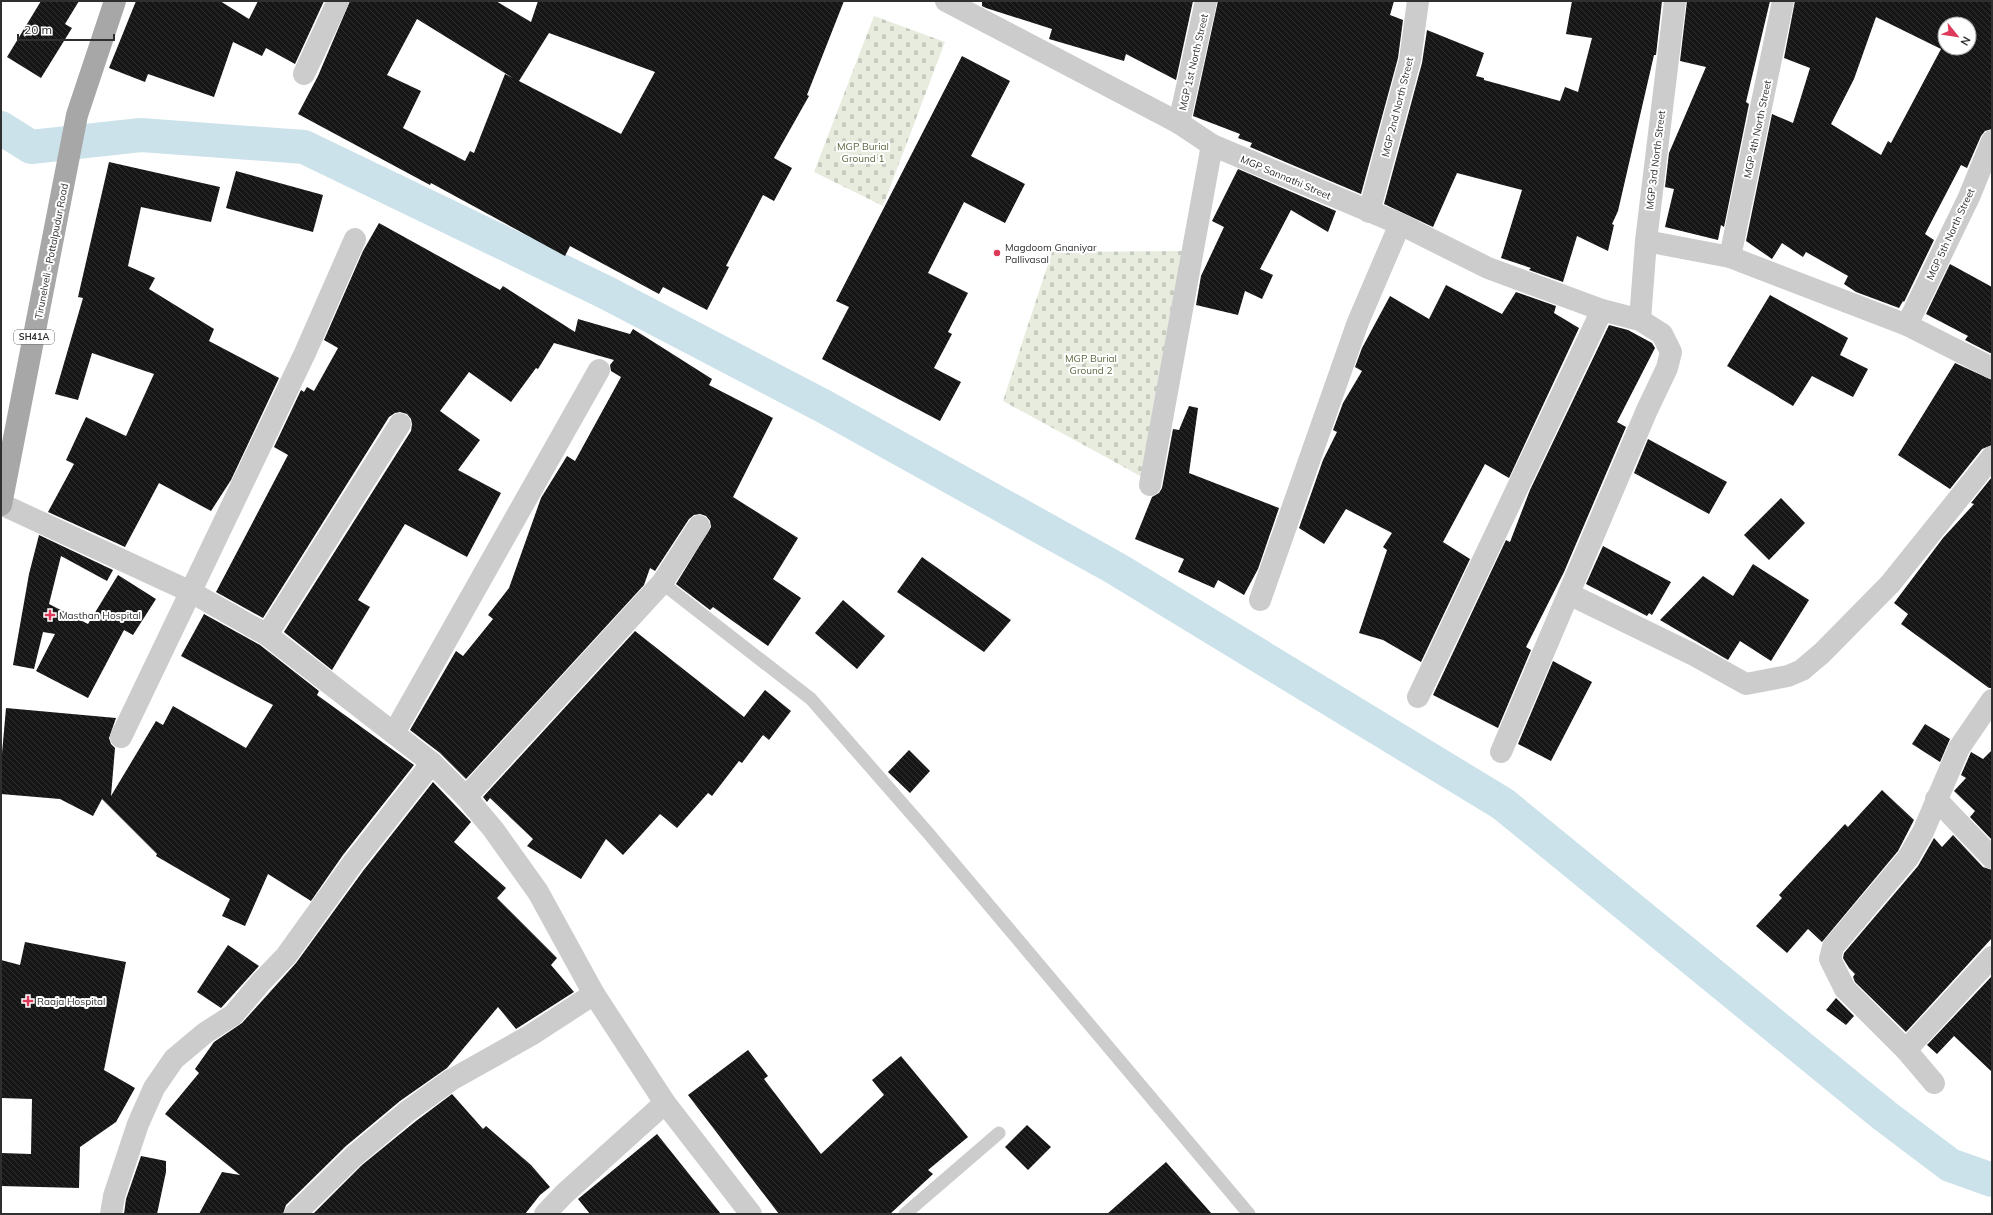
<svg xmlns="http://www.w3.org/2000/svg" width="1993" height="1215" viewBox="0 0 1993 1215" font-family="Mulish,sans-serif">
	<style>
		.cemetery { fill: url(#cemetery-stones) }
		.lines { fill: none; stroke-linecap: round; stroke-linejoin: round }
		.canal { stroke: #cbe2ea; stroke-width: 34 }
		.building { fill: url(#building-back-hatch); fill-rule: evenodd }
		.service { stroke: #ccc; stroke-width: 13 }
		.minor { stroke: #ccc; stroke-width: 22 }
		.primary { stroke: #a7a7a7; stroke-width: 22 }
		.poi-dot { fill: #dd3a59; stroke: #fff; stroke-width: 1.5 }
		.labels { text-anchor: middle; stroke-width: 4; stroke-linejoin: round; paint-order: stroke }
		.shield { fill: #fff; stroke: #6d6d6d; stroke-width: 1 }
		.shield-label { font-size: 9px; font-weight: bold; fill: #2f2f2f }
		.street-label { font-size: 10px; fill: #2f2f2f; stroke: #fff }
		.park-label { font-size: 10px; fill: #57693e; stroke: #fff }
		.poi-label { font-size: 10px; fill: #2f2f2f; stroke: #fff; text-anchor: start }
	</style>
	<defs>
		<pattern id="cemetery-stones" width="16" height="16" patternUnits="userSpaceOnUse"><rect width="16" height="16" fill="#e7ecde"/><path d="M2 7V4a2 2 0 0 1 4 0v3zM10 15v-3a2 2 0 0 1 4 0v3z" fill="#c6cbbf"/></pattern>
		<pattern id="building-back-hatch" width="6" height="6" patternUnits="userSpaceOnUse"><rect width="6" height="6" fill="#161616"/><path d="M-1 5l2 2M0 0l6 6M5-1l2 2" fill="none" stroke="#303030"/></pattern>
	</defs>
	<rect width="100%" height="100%" fill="#fff"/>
	<g class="cemetery">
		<polygon points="874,16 945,42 883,206 814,172"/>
		<polygon points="1185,251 1144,478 1003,401 1052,252"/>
	</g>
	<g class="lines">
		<polyline class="canal" points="1,128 31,147 141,135 304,147 605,292 825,407 1115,568 1503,804 1885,1116 1950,1165 1992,1180"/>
	</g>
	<g class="building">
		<polygon points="41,1 79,1 65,24 72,28 41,78 7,57"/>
		<polygon points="136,1 220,1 249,19 258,1 324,1 295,64 266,48 262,56 233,42 214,97 148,74 145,82 109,68"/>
		<path d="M 350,1 L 496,1 L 531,22 L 538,1 L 844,1 L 807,95 L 809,96 L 774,158 L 792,168 L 774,201 L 763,195 L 726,266 L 729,267 L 707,310 L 663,287 L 659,294 L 570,246 L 565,256 L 431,183 L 430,185 L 298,114 L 318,76 ZM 417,19 L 513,78 L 505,74 L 474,153 L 470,151 L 465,161 L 403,128 L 421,91 L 387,75 ZM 549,33 L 655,72 L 621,134 L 519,81 Z"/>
		<polygon points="982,1 1193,1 1176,80 1126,54 1124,61 1049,39 1052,29 986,8 982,6"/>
		<polygon points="1218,1 1394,1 1390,15 1403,20 1398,58 1361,194 1250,147 1252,143 1238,138 1240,134 1193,116"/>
		<polygon points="1572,1 1662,1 1656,55 1654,55 1618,211 1612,224 1614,225 1608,251 1577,236 1563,282 1529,270 1531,268 1501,258 1522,190 1457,173 1433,227 1384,204 1422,63 1427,30 1484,53 1476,76 1484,78 1484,80 1560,101 1565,87 1578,92 1592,38 1566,34"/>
		<polygon points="1687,1 1770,1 1746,102 1749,104 1724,227 1721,225 1718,240 1665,227 1674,189 1665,187 1669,153 1706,67 1680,61"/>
		<path d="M 1795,1 L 1992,1 L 1992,129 L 1985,131 L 1981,136 L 1967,168 L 1961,165 L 1925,234 L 1934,240 L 1904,302 L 1903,301 L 1899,308 L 1856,292 L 1844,284 L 1848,276 L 1806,252 L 1803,257 L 1782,243 L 1772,259 L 1746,241 L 1772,114 L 1793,123 L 1810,68 L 1784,58 ZM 1876,17 L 1941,49 L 1891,143 L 1888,141 L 1881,155 L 1831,124 L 1854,79 ZM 1945,24 L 1969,24 L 1969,48 L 1945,48 Z"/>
		<polygon points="962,56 1010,81 971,156 1025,184 1005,223 964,202 928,273 968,293 948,332 952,334 934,368 961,382 940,421 822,359 849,307 836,301"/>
		<polygon points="109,162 220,187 211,222 141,207 128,266 155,278 149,289 214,329 209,341 279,378 231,480 211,511 159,483 125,547 48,512 74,464 66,460 86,417 126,436 154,374 92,353 78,400 55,394 83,298 78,297"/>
		<polygon points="1238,169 1336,211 1328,232 1291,210 1260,269 1273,275 1262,299 1245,291 1238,315 1196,305 1201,276 1224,227 1212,221"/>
		<polygon points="236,171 323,195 313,232 226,208"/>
		<polygon points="379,223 500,290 503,286 575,332 578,319 630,334 633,329 712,379 709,385 773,418 733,497 798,538 773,579 801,598 768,646 713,607 710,610 676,584 711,527 710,521 706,516 700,514 694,515 689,519 655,571 650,568 644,585 466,779 440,753 410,730 456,651 463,656 493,619 488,615 509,588 541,498 567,456 575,461 621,377 611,371 610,365 614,360 554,343 538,369 536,368 511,402 469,372 440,411 480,440 458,470 501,493 467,557 405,524 358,600 370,607 332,670 284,632 411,431 412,424 411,419 407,414 400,412 395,413 389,417 263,618 216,592 288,455 274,447 301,390 304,392 307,387 314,391 338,348 324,340 363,251"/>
		<polygon points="1950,264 1992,287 1992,354 1965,340 1968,336 1926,314"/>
		<polygon points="1446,285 1502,314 1516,292 1556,306 1554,313 1579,328 1509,478 1485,464 1443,542 1470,559 1421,662 1383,640 1359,633 1387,550 1383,547 1392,533 1346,509 1324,544 1299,528 1323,460 1337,432 1333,430 1343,403 1362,371 1355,367 1362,348 1390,296 1429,319"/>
		<polygon points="1770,295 1848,338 1840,355 1868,369 1853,397 1812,376 1793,406 1727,366"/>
		<polygon points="1609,325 1628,330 1652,343 1655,348 1617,422 1626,427 1564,572 1526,647 1531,650 1498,728 1433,695 1506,540 1510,542 1530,490"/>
		<polygon points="1955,363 1992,380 1992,445 1982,449 1950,489 1898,455"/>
		<polygon points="1189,406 1198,408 1189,473 1279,508 1258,569 1244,595 1218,580 1214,588 1178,572 1184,559 1135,539 1152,497 1159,493 1162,488 1173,429 1179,430"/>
		<polygon points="1648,439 1727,482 1709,514 1634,473"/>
		<polygon points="1992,477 1992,688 1989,688 1901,624 1908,614 1894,603 1943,538 1974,504 1971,503"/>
		<polygon points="1781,498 1805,523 1769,560 1744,535"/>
		<polygon points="39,535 113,570 107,581 61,556 49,604 88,624 118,575 156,599 133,635 124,630 88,698 36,671 55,634 43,632 34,669 13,665 29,574"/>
		<polygon points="1603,546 1671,582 1652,615 1649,613 1647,616 1586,584"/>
		<polygon points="922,557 1011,620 984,652 897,592"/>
		<polygon points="1753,564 1809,600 1771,661 1740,641 1728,660 1660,620 1703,576 1733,596"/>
		<polygon points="843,600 885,636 857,669 815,633"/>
		<polygon points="204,614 260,645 319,691 317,695 414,765 343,855 311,901 268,874 245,926 222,916 230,899 156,856 157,854 102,799 93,816 60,799 1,794 1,765 6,708 116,718 109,738 111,744 115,748 111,796 156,721 163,725 173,706 246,748 273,705 181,656"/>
		<polygon points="635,631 744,717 765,690 791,711 769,740 763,735 742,763 739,761 712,796 708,793 677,828 660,814 623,855 606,839 581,879 527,846 533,839 490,798 487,802 483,797"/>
		<polygon points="1553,661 1592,682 1551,761 1518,744"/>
		<polygon points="1925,724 1950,739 1940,762 1912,744"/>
		<polygon points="909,750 930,771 910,793 888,772"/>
		<polygon points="1992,750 1992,840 1970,817 1975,811 1954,791 1966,778 1961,775 1971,752 1983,759"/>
		<polygon points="433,782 471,822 454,842 506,888 497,898 557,958 551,965 574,992 516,1029 498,1007 447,1068 400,1101 346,1146 286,1205 283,1214 199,1214 222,1172 240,1175 165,1114 199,1073 195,1069 214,1042 242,1023 296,963 363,871"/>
		<polygon points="1882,790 1914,820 1898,851 1822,942 1808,929 1787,953 1756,926 1782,898 1779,895 1845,824 1848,827"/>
		<polygon points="1953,835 1983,867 1992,870 1992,938 1906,1032 1855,982 1853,977 1855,974 1849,968 1843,958 1844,953 1918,866 1934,838 1942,847"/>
		<polygon points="25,942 126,962 104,1070 135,1088 116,1122 80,1147 79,1188 1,1186 1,1153 31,1154 32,1099 1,1098 1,960 20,965"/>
		<polygon points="228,945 259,966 221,1008 197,992"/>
		<polygon points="1991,977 1992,978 1992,1072 1954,1036 1937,1054 1927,1045"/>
		<polygon points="1836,998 1854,1016 1846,1025 1826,1010"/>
		<polygon points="748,1050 768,1076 764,1079 821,1154 884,1095 872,1080 901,1056 968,1137 928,1170 933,1174 890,1214 779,1214 688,1095"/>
		<polygon points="452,1094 483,1129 486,1126 531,1165 550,1187 540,1195 525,1214 313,1214 362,1165 416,1121"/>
		<polygon points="1027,1125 1051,1147 1028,1170 1005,1147"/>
		<polygon points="657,1134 721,1214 590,1214 578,1199"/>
		<polygon points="141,1156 166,1161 166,1172 157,1214 124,1214 126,1199"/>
		<polygon points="1166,1162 1212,1214 1107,1214"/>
	</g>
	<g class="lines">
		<g class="service">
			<polyline points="662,583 811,699 929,834 1249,1214"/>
			<polyline points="905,1214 999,1133"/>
		</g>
		<g class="minor">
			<polyline points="946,1 1179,123 1212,145 1400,224 1488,268 1602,310 1640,320 1662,334 1671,352 1667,368 1647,410 1501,752"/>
			<polyline points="304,74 338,1"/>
			<polyline points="1179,123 1206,1"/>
			<polyline points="1369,212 1410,60 1418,1"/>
			<polyline points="1646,241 1730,257 1907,325 1992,368"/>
			<polyline points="1730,257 1783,1"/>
			<polyline points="1640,320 1646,241 1675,1"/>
			<polyline points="1907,325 1969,197 1992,141"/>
			<polyline points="1150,485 1212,145"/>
			<polyline points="1,504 191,592 267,635 432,763 466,797 493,829 538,892 594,994 665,1103 751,1214"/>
			<polyline points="1569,594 1692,654 1746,684 1788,676 1802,670 1822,653 1890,584 1992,457"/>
			<polyline points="1260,600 1358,322 1400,224"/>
			<polyline points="267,635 400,424"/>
			<polyline points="1418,697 1602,310"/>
			<polyline points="394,733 599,370"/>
			<polyline points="121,737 305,353 355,239"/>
			<polyline points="466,797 662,583 699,526"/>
			<polyline points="1936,799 1992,858"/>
			<polyline points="1906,1050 1992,957"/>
			<polyline points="1934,1083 1906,1050 1845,989 1830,959 1833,947 1908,858 1923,832 1959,748 1992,700"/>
			<polyline points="111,1214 114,1196 138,1124 154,1088 174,1059 205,1033 233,1015 261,982 286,956 353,863 432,763"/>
			<polyline points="295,1214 354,1156 408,1111 451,1080 531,1035 594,994"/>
			<polyline points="545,1214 564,1194 665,1103"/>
		</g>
		<polyline class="primary" points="1,505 77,115 115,1"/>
	</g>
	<g class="poi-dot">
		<circle cx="997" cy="253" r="4"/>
		<path d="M48 609h4v4h4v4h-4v4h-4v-4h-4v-4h4z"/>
		<path d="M26 995h4v4h4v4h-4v4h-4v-4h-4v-4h4z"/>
	</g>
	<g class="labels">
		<rect class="shield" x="14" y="330" width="40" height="14" rx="3"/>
		<g class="shield-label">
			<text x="34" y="340">SH41A</text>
		</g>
		<g class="street-label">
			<text transform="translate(1193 62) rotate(-77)" y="4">MGP 1st North Street</text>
			<text transform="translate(1397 107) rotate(-76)" y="4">MGP 2nd North Street</text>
			<text transform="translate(1757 129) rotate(-78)" y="4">MGP 4th North Street</text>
			<text transform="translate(1655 160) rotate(-83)" y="4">MGP 3rd North Street</text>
			<text transform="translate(1286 177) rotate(23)" y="4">MGP Sannathi Street</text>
			<text transform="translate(1950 234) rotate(-65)" y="4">MGP 5th North Street</text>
			<text transform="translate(51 251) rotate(-79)" y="4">Tirunelveli - Pottalpudur Road</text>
		</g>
		<g class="park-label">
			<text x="863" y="150">MGP Burial<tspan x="863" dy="12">Ground 1</tspan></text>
			<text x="1091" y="362">MGP Burial<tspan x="1091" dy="12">Ground 2</tspan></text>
		</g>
		<g class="poi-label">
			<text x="1005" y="251">Magdoom Gnaniyar<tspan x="1005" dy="12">Pallivasal</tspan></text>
			<text x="59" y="619">Masthan Hospital</text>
			<text x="37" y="1005">Raaja Hospital</text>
		</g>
	</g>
	<rect width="1993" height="1215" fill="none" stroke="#2f2f2f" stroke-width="4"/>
	<g transform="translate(1957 36) rotate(120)"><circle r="19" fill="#ffffff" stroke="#acacac"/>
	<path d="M0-3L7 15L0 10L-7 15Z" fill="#dd3a59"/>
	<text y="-6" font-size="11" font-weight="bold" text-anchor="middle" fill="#2f2f2f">N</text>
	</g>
	<path d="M18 34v6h96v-6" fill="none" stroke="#2f2f2f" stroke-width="2"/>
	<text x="24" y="34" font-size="12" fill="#2f2f2f" stroke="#ffffff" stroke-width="3" paint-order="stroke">20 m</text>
</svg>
